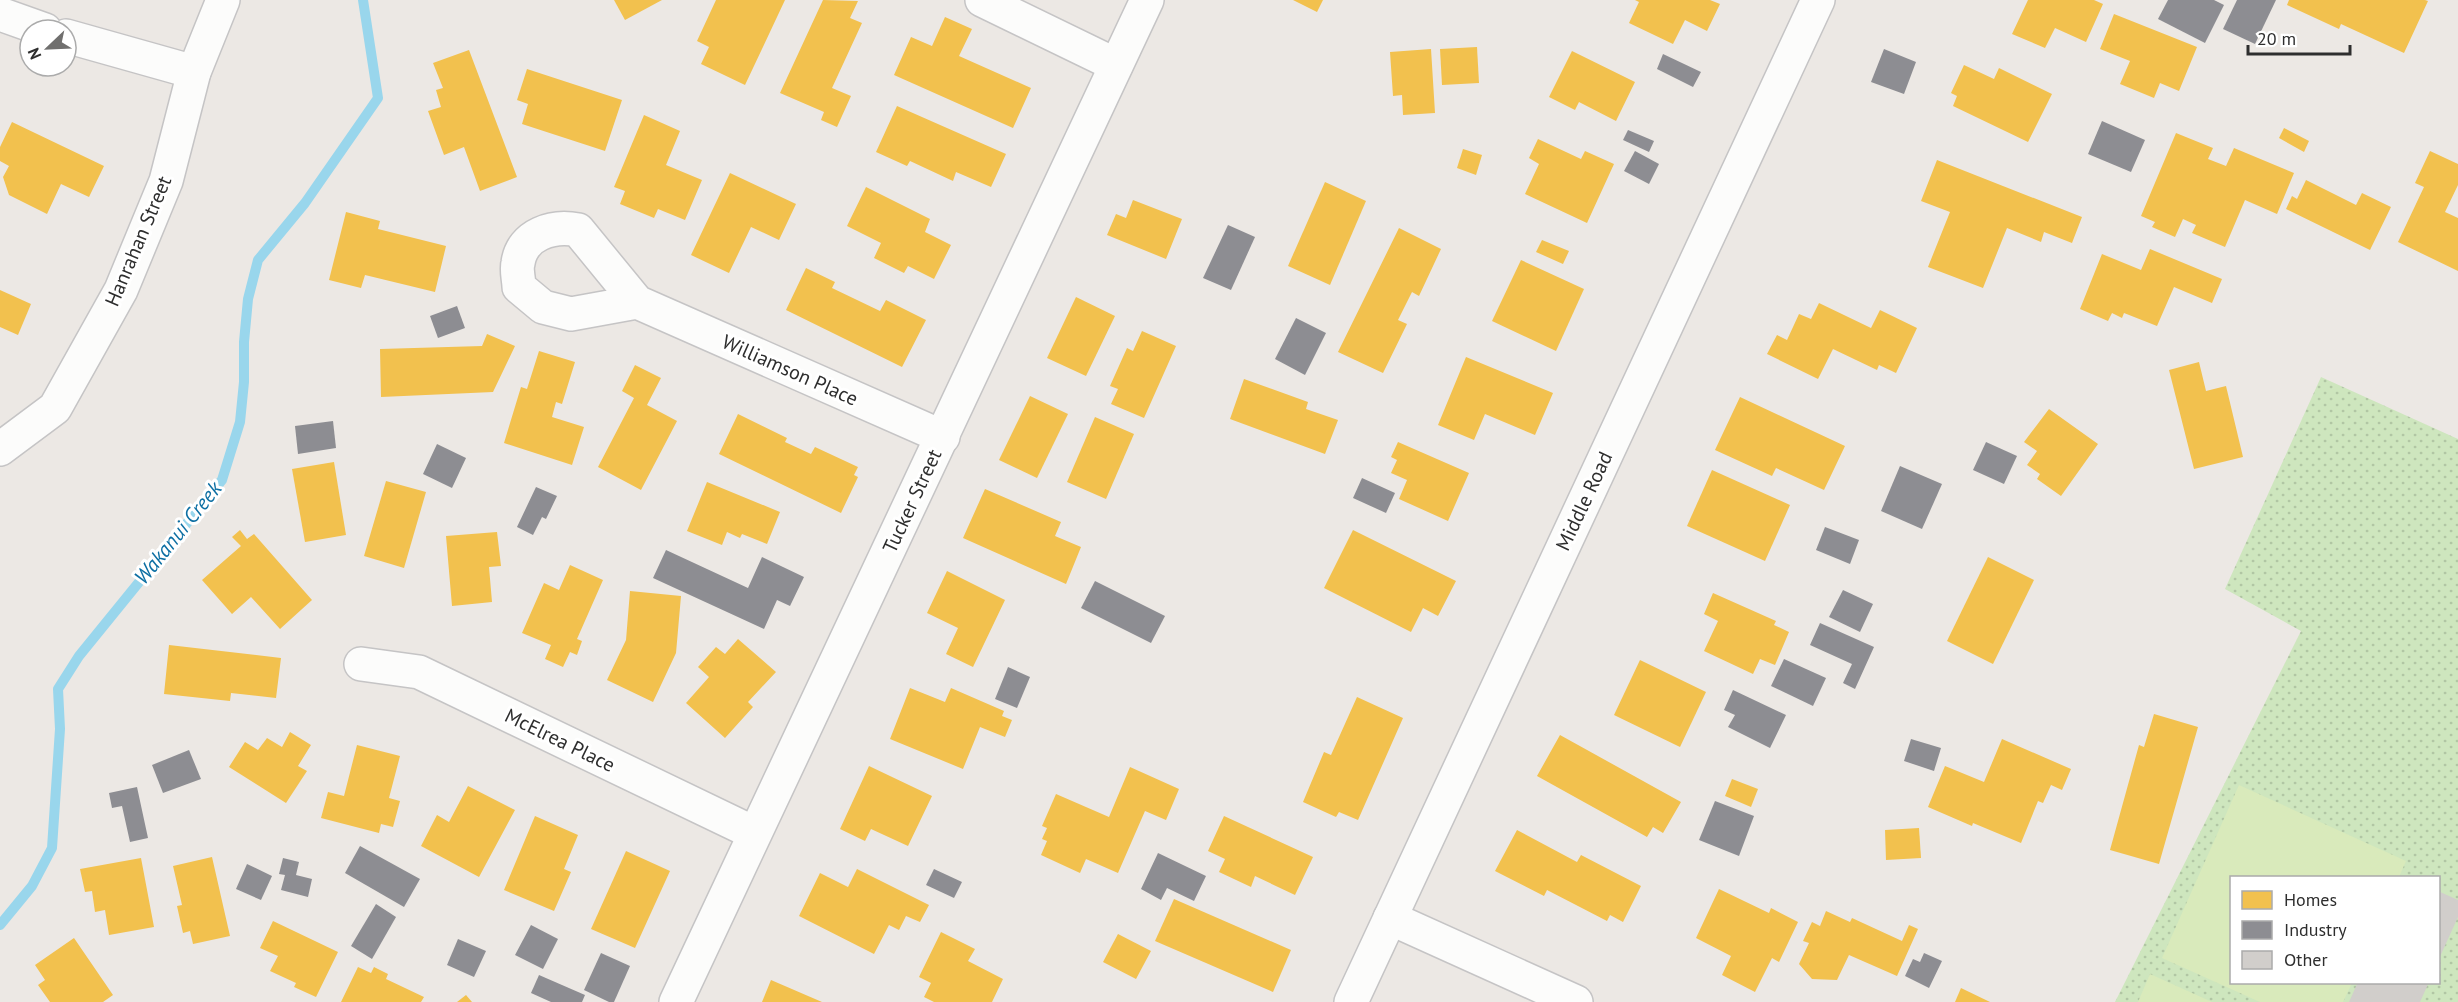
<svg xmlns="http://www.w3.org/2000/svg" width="2458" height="1002" viewBox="0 0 2458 1002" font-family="'PT Sans',sans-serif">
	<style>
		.park { fill: url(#park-dots); fill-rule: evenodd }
		.pitch { fill: #d9eabb }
		.homes { fill: #f2c14e }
		.industry { fill: #8d8d92 }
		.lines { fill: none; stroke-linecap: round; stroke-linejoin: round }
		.stream { stroke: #99d6ec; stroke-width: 10 }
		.building { fill: #d1cecb }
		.minor-casing { stroke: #c5c4c5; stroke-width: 36 }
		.minor { stroke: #fcfcfb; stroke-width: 33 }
		.labels { text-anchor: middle; stroke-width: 6; stroke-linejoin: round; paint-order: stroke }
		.street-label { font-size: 20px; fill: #2e2e2e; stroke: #fff }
		.water-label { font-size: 21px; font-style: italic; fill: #0d6fa3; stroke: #fff }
	</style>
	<defs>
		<pattern id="park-dots" width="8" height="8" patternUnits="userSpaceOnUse" patternTransform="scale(1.5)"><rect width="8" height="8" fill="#cee6be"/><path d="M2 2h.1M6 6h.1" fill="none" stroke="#b1c6a4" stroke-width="1.8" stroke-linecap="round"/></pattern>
	</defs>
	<rect width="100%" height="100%" fill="#ece8e4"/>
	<path class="park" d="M 2321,377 L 2458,439 L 2458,1002 L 2115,1002 L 2301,631 L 2225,589 ZM 2232,878 L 2438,878 L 2438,982 L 2232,982 Z"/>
	<g class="pitch">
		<polygon points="2239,785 2406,861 2399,877 2232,878 2232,982 2352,983 2343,1002 2260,1002 2162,958"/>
		<polygon points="2150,974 2212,1002 2138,1002"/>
	</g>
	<g class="homes">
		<polygon points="614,0 662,0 625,20"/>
		<polygon points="716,0 785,0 745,85 701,64 709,47 697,41"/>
		<polygon points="823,0 858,1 850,18 862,23 832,88 851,96 837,127 821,120 824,112 780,93"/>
		<polygon points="1293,0 1323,0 1317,12"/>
		<polygon points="1635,0 1710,0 1720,4 1707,31 1685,20 1673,44 1629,23 1639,2"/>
		<polygon points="2028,0 2094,0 2103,4 2086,42 2055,28 2045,48 2012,34"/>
		<polygon points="2289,0 2425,0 2428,1 2404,53 2341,24 2339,29 2287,5"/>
		<polygon points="2114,14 2197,47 2179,91 2160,83 2154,98 2120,84 2130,61 2100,49"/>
		<polygon points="945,17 972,29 959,56 1031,88 1013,128 894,75 911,37 932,46"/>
		<polygon points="1477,47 1479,83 1442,85 1440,49"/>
		<polygon points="1431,49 1435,113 1403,115 1402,95 1393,96 1390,52"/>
		<polygon points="469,50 517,177 480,191 464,147 444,155 428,111 441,107 436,90 443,88 433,63"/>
		<polygon points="1572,51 1635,82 1616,121 1579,102 1575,110 1549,97"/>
		<polygon points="1964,65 1994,79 1999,68 2052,94 2028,142 1953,106 1957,96 1951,93"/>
		<polygon points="527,69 622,100 605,151 522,124 528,104 517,100"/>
		<polygon points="897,106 1006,154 991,187 956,172 953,181 910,161 907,166 876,152"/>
		<polygon points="644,115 680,131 666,165 702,180 685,220 658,209 654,218 620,204 625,191 614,187"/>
		<polygon points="12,122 104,166 89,197 61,184 47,214 9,195 3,177 9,166 0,161 0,147"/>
		<polygon points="2284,128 2309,141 2304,152 2279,138"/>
		<polygon points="2176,133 2213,148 2208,159 2226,166 2234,148 2294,173 2277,214 2245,200 2225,247 2192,233 2196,225 2183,219 2175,237 2152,227 2155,222 2141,216"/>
		<polygon points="1538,139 1581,159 1585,151 1614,164 1587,223 1525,194 1539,164 1529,158"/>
		<polygon points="1463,149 1482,155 1476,175 1457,168"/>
		<polygon points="2430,151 2458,164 2458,185 2445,212 2458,218 2458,271 2398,242 2424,187 2415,183"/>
		<polygon points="1937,160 2082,217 2072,243 2044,232 2041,242 2007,228 1983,288 1928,267 1950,212 1921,201"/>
		<polygon points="730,173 796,204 779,240 751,227 729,273 691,255"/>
		<polygon points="2306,180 2356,205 2362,193 2391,207 2370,250 2286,209 2292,196 2297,199"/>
		<polygon points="1325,182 1366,201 1330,285 1288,266"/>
		<polygon points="866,187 930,219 925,232 951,245 934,279 908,266 904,273 874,258 881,243 847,226"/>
		<polygon points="1133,200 1182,219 1166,259 1107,235 1116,214 1126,218"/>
		<polygon points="346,212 380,221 378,229 446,246 435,292 365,275 361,288 329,280"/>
		<polygon points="1399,228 1441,249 1419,296 1412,292 1398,320 1407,324 1383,373 1338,352"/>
		<polygon points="1542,240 1569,251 1563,264 1536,252"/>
		<polygon points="2150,249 2222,279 2212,303 2174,287 2157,326 2124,313 2122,318 2112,313 2108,321 2080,309 2102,254 2141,270"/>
		<polygon points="1521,260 1584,289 1556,351 1492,321"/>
		<polygon points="806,268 835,282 832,288 880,311 886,300 926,320 902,367 786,310"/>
		<polygon points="0,290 31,304 18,335 0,327"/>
		<polygon points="1076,297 1115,316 1086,376 1047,358"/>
		<polygon points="1819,303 1871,328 1880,310 1917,328 1896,373 1879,365 1877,370 1833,349 1818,379 1767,354 1777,335 1787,340 1799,314 1811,319"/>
		<polygon points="1142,331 1176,346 1144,418 1111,404 1118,389 1110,386 1127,348 1133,351"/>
		<polygon points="487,334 515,346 493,392 381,397 380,349 482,346"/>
		<polygon points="539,351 575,362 562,404 556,402 552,417 584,427 572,465 504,443 521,387 527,389"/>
		<polygon points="1466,357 1553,393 1535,435 1485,414 1474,440 1438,425"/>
		<polygon points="2199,362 2206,391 2226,386 2243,457 2194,469 2169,370"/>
		<polygon points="635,365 661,378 647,405 677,421 641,490 598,467 634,398 622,391"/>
		<polygon points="1244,379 1308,402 1306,409 1338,420 1325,454 1230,419"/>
		<polygon points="1030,396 1068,414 1037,478 999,460"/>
		<polygon points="1740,397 1845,446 1824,490 1776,468 1772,476 1715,450"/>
		<polygon points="2049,409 2098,444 2061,496 2037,479 2040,474 2027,465 2037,451 2024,442"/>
		<polygon points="738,414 787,438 785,442 811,454 815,447 858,467 854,475 858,477 841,513 719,454"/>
		<polygon points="1095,417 1134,434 1106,499 1067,482"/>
		<polygon points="1398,442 1469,473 1448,521 1399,499 1407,480 1391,473 1397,460 1391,457"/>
		<polygon points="334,462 346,535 305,542 292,469"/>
		<polygon points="1712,470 1790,505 1765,561 1687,526"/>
		<polygon points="386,481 426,492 404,568 364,556"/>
		<polygon points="707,482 780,512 767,544 742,534 740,538 727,532 722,545 687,531"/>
		<polygon points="985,489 1061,522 1055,536 1081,547 1066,584 963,538"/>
		<polygon points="240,530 247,539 254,534 312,600 280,629 251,597 232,614 202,580 241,546 232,537"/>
		<polygon points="1353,530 1456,581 1438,616 1423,608 1411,632 1324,588"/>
		<polygon points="497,532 501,566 489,567 492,602 452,606 446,536"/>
		<polygon points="1988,557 2034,580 1993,664 1947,641"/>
		<polygon points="570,565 603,580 577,639 582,641 577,655 570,652 563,667 545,659 551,645 522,633 544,583 559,590"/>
		<polygon points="947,571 1005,600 973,667 946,654 958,628 927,613"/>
		<polygon points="630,591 681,596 676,653 653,702 607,680 626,640"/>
		<polygon points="1713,593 1776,621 1774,625 1789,632 1775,665 1760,659 1753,674 1704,651 1718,621 1704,614"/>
		<polygon points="738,639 776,672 748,702 753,707 725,738 686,703 709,677 698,667 716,647 725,654"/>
		<polygon points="169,645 281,658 276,698 231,693 230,701 164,694"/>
		<polygon points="1640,660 1706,692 1680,747 1614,715"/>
		<polygon points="910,688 945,702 951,688 1004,711 1002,716 1012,720 1005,737 980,727 963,769 890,739"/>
		<polygon points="1357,697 1403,718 1358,820 1339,812 1336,817 1303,802 1324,752 1331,755"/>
		<polygon points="2154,714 2198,727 2159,864 2110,850 2139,745 2144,747"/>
		<polygon points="290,732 311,745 298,766 307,771 286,803 229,767 245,742 258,750 267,738 282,747"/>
		<polygon points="1560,735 1681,802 1663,833 1653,827 1647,837 1537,776"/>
		<polygon points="2002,739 2071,769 2062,790 2051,785 2043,803 2038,801 2021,843 1973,823 1972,826 1928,807 1945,766 1984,782"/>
		<polygon points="357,745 400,756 389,798 400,801 393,827 381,824 379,833 321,818 328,792 344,796"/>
		<polygon points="869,766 932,796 908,846 871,829 865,841 840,829"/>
		<polygon points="1130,767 1179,789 1166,820 1145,811 1118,873 1086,859 1080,873 1041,855 1047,841 1042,839 1047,828 1042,826 1056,794 1109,817"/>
		<polygon points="1732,779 1758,789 1751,807 1725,796"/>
		<polygon points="468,786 515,810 479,877 421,846 437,815 449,822"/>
		<polygon points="535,816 578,835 564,869 571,872 554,911 504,890"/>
		<polygon points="1224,816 1313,857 1295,895 1255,876 1251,887 1219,872 1225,859 1208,851"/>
		<polygon points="1919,828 1921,858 1886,860 1885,830"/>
		<polygon points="1517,830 1577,862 1581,855 1641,886 1623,922 1610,915 1607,921 1547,890 1544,896 1495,871"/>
		<polygon points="626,851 670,871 635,948 591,929"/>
		<polygon points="212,857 230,936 193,944 190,931 183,933 177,906 182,905 173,866"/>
		<polygon points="141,858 154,927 109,935 105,910 95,912 92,891 85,892 80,869"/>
		<polygon points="857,869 929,905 920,922 906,916 899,930 889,925 874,954 799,916 820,873 848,887"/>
		<polygon points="1719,889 1769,913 1771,908 1798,922 1779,962 1772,958 1755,992 1722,975 1731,956 1696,938"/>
		<polygon points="1174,899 1291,950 1273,992 1155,941"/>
		<polygon points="1826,911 1850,922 1852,918 1902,941 1909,925 1918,929 1897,976 1849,955 1837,980 1812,979 1799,964 1809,943 1803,941 1812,922 1820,926"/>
		<polygon points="273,921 338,952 316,997 294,987 296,983 270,971 278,956 260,948"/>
		<polygon points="941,932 975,949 968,961 1003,979 992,1002 934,1002 924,997 931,983 919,977"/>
		<polygon points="1118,934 1151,951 1136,979 1103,962"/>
		<polygon points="74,938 113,995 103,1002 50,1002 38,985 45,980 35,965"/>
		<polygon points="358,967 371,973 374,967 388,974 386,979 424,997 421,1002 341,1002"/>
		<polygon points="771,980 822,1002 762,1002"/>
		<polygon points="1961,988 1990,1002 1955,1002"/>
		<polygon points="466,995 472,1002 457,1002"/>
	</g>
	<g class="industry">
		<polygon points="2168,0 2214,0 2224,5 2205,43 2158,19"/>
		<polygon points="2237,0 2276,0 2255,44 2223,29"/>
		<polygon points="1884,49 1916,62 1904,94 1871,82"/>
		<polygon points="1663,54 1701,72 1693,87 1657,69"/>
		<polygon points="2102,121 2145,140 2131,172 2088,154"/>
		<polygon points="1628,130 1654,141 1649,152 1623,140"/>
		<polygon points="1635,151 1659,164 1649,184 1624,171"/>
		<polygon points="1228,225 1255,237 1231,290 1203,278"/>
		<polygon points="457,306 465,328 438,338 430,316"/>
		<polygon points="1296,318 1326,333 1305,375 1275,359"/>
		<polygon points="333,421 336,448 298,454 295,426"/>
		<polygon points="1986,442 2017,456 2004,484 1973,470"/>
		<polygon points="437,444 466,458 452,488 423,474"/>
		<polygon points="1900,466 1942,484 1922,529 1881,511"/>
		<polygon points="1362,478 1395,493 1386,513 1353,498"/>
		<polygon points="536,487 557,496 546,519 542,517 533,535 517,527"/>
		<polygon points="1825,527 1859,540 1850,564 1816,550"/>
		<polygon points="666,550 748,588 762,557 804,577 790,606 777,600 764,629 653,578"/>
		<polygon points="1095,581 1165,616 1151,643 1081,608"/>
		<polygon points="1843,590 1873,604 1860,632 1829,617"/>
		<polygon points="1820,623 1874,647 1855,689 1843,683 1852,664 1810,645"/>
		<polygon points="1784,659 1826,678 1813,706 1771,686"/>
		<polygon points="1008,667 1030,677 1017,708 995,699"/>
		<polygon points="1733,690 1786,715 1770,748 1728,727 1735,715 1724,710"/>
		<polygon points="1911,739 1941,748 1934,771 1904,761"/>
		<polygon points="189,750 201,779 163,793 152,765"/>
		<polygon points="137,787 148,838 130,842 122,806 112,808 109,793"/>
		<polygon points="1715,801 1754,816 1739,856 1699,840"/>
		<polygon points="360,846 420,879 404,907 345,873"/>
		<polygon points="1158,853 1206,876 1194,901 1167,888 1161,900 1141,889"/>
		<polygon points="283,858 299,862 296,875 312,879 308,897 281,890 285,875 279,874"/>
		<polygon points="247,864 272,876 261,900 236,889"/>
		<polygon points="934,869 962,882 954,898 926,885"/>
		<polygon points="376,904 396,917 372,959 351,946"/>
		<polygon points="531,925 558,939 543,969 515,955"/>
		<polygon points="458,939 486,951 474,977 447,965"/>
		<polygon points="601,953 630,966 614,1002 609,1002 584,990"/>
		<polygon points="1924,953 1942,961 1929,988 1905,976 1913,959 1920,962"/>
		<polygon points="539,975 585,995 582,1002 551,1002 531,993"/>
	</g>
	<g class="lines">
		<polyline class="stream" points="0,925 32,886 52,848 60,729 58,689 79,656 222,480 240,422 244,382 244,342 248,299 258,260 305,203 378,98 363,0"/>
	</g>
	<g class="building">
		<polygon points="2438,891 2458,900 2458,917 2438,961"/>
		<polygon points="2358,982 2429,982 2420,1002 2349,1002"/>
	</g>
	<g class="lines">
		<defs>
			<g id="minor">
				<polyline points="982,0 1116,65"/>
				<polyline points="0,14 45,30"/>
				<polyline points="66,36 194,72"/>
				<path d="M 637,302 L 578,230 C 553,225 522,234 518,263 C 516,270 519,280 519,287 L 543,307 L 571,314 L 637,302 L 943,437"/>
				<polyline points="0,449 55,408 121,290 166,181 194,72 223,0"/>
				<polyline points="361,664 419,672 754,833"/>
				<polyline points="1390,918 1576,1002"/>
				<polyline points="676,1002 1147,0"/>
				<polyline points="1351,1002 1818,0"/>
			</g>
		</defs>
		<use href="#minor" class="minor-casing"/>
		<use href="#minor" class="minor"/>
	</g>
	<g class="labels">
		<g class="street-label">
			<text transform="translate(138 241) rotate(-67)" y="7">Hanrahan Street</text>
			<text transform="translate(790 370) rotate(24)" y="7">Williamson Place</text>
			<text transform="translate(912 501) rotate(-65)" y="7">Tucker Street</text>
			<text transform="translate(1584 501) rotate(-65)" y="7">Middle Road</text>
			<text transform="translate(560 740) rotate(26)" y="7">McElrea Place</text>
		</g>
		<g class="water-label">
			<text transform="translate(178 533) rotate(-51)" y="7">Wakanui Creek</text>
		</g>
	</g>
	<rect x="2230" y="876" width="210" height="108" fill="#ffffff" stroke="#ababab" stroke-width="1.5"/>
	<rect x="2242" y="891" width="30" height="18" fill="#f2c14e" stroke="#ababab" stroke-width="1.5"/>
	<text x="2284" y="906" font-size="18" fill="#2e2e2e">Homes</text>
	<rect x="2242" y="921" width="30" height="18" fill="#8d8d92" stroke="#ababab" stroke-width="1.5"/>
	<text x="2284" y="936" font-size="18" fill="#2e2e2e">Industry</text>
	<rect x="2242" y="951" width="30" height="18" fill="#d1cecb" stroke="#ababab" stroke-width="1.5"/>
	<text x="2284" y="966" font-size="18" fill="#2e2e2e">Other</text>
	<g transform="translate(48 48) rotate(247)"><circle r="28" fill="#ffffff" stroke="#ababab" stroke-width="1.5"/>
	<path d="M0-4.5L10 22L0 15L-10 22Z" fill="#706f6e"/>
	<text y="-9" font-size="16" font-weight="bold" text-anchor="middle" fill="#2e2e2e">N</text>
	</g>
	<path d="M2248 45v9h102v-9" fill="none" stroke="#2e2e2e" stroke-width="3"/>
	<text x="2257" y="45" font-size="18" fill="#2e2e2e" stroke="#ffffff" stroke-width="4.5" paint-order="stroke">20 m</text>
</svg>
